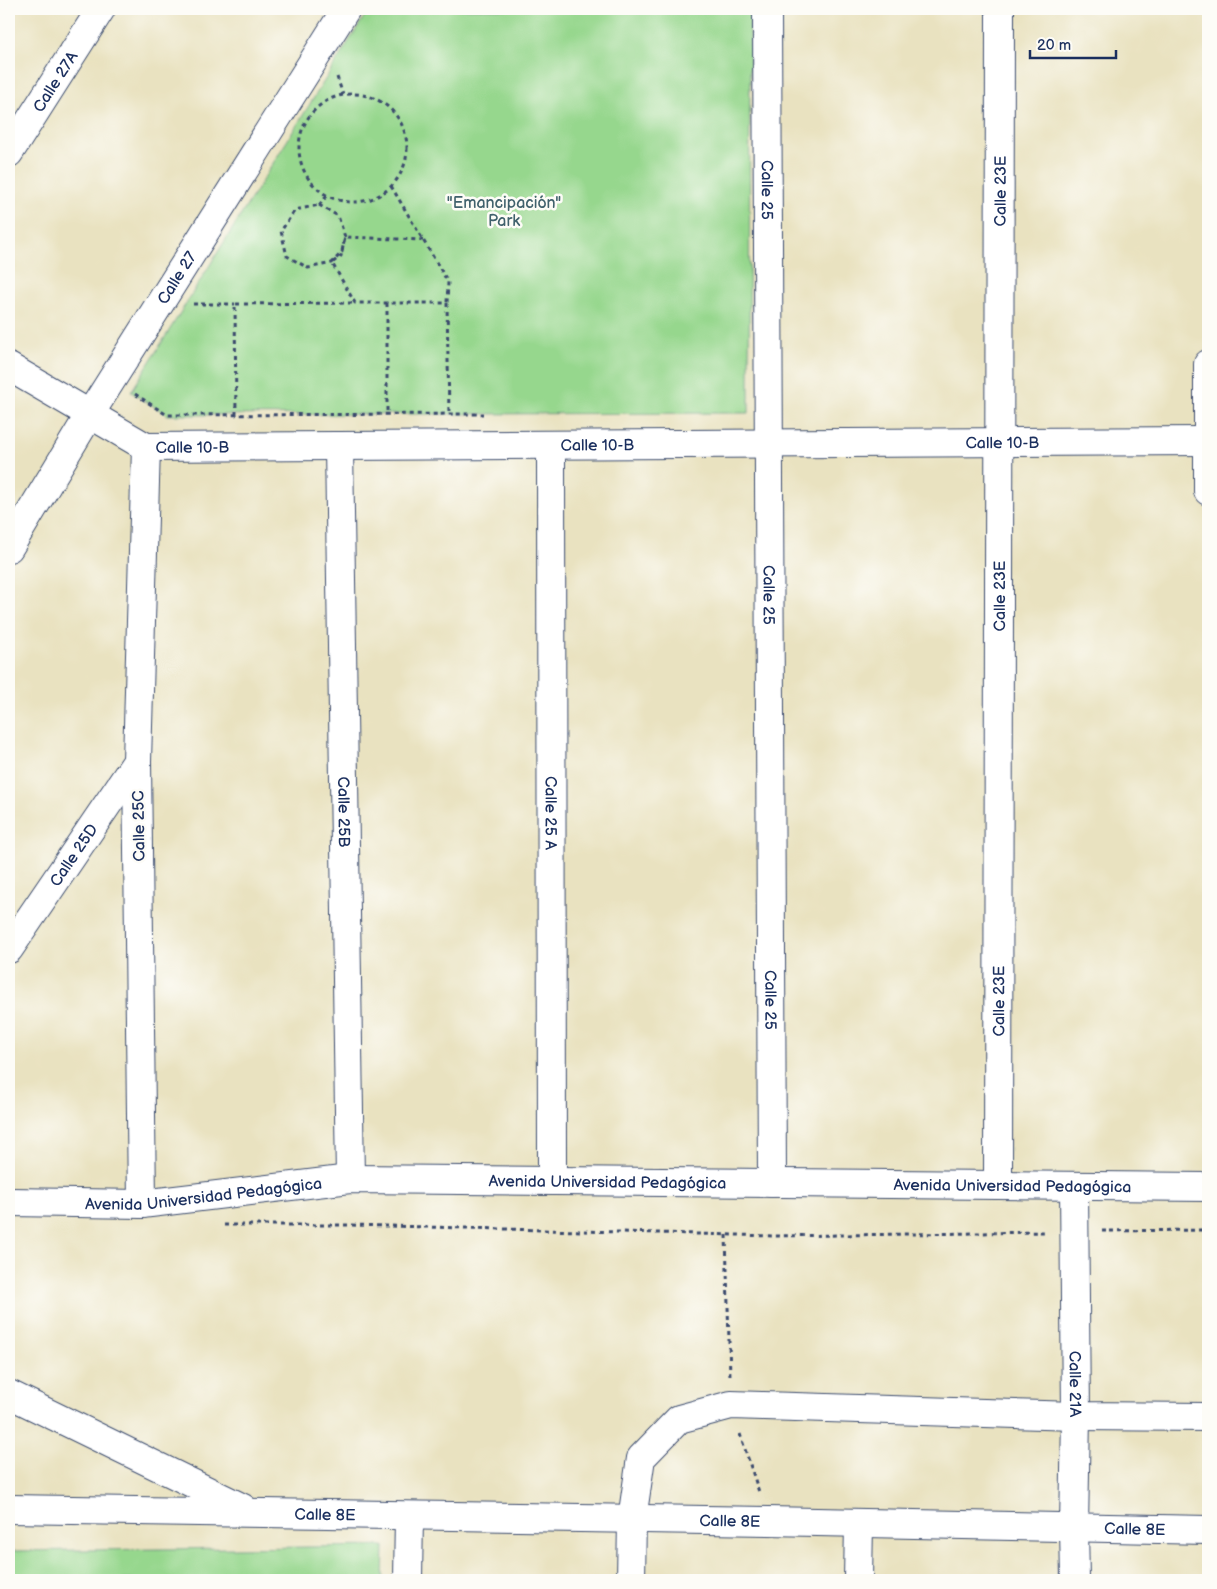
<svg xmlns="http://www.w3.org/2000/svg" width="1217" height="1589" viewBox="0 0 1217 1589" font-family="'Balsamiq Sans',sans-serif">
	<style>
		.green { fill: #96d78d; stroke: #588376 }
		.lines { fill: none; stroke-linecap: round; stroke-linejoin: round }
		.minor-casing { stroke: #3a4a6d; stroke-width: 30 }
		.tertiary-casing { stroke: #3a4a6d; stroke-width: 30 }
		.path { stroke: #3a4a6d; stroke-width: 3; stroke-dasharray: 4 4; stroke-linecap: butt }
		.minor { stroke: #fff; stroke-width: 28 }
		.tertiary { stroke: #fff; stroke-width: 28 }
		.labels { text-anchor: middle; stroke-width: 5; stroke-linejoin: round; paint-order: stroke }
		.street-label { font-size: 16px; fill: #1b2f5e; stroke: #fdfcf7 }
		.park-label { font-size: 16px; fill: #40616c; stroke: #fdfcf7 }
	</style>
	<rect width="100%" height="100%" fill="#fdfcf7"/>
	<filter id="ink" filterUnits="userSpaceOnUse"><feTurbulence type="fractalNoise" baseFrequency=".02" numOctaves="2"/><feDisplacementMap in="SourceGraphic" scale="10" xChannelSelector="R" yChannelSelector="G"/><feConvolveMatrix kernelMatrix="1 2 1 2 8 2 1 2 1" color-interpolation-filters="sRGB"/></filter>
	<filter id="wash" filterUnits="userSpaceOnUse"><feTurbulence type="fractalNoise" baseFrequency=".0096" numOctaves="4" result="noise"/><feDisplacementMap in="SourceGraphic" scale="20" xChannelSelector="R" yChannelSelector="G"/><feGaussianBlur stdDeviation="1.12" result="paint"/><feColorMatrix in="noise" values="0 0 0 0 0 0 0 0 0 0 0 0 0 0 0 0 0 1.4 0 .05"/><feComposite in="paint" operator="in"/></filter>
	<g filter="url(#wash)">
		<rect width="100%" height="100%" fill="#e9e2c0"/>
		<g class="green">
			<polygon points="369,9 750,9 749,413 168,415 131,392"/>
			<polygon points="384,1546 383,1580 9,1580 9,1551"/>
		</g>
	</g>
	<g filter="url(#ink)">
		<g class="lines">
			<defs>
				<g id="minor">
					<path id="s1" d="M 767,9 L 772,1183"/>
					<path id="s2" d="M 9,153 L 101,9"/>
					<polyline points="1208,364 1208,491"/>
					<path id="s3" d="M 9,367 L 146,447 L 1208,441"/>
					<path id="s4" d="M 551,445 L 552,1181"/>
					<path id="s5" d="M 339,446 L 350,1179"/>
					<path id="s6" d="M 9,548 L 90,414 L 346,9"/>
					<path id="s7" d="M 9,949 L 137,761"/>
					<path id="s8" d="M 998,1185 L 1000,9"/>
					<path id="s9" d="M 1074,1186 L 1076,1416 L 1074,1527 L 1075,1580"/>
					<polyline points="142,1204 137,761 146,447"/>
					<polyline points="9,1394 243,1508"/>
					<path id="s10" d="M 9,1509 L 768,1521 L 1208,1530"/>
					<polyline points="408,1580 409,1516"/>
					<polyline points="631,1580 632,1519 641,1458 679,1419 731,1405 1076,1416 1208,1417"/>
					<polyline points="858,1580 859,1523"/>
				</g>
				<g id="tertiary">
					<path id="s11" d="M 9,1202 L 142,1204 L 350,1179 L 1208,1187"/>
				</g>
			</defs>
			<use href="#minor" class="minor-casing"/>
			<use href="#tertiary" class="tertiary-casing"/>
			<g class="path">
				<polyline points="337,77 343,95"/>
				<circle cx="353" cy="148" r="54"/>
				<polyline points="391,186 448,282 447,303 355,303 332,263 341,256 345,237 423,240"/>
				<polygon points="319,205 338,216 345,237 342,252 332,263 308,268 287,256 281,231 295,210"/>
				<polyline points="319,205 327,196"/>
				<polyline points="387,303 387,414"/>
				<polyline points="447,303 449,414"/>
				<polyline points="193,304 235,304"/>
				<polyline points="135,394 167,415 483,414"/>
				<polyline points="236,415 235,304 355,303"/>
				<polyline points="224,1225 350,1225 774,1236 1045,1232"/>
				<polyline points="1102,1231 1208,1230"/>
				<polyline points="726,1235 730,1377"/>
				<polyline points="740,1434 759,1492"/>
			</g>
			<use href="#minor" class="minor"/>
			<use href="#tertiary" class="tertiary"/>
		</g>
	</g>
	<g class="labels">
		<g class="street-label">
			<text dy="6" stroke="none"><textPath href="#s2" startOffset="85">Calle 27A</textPath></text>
			<text dy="6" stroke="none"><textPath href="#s1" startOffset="181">Calle 25</textPath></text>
			<text dy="6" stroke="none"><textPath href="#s8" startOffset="994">Calle 23E</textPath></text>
			<text dy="6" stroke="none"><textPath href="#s6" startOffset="318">Calle 27</textPath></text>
			<text dy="6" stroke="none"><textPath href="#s3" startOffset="1015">Calle 10-B</textPath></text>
			<text dy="6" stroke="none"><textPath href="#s3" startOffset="610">Calle 10-B</textPath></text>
			<text dy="6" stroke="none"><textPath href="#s3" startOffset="205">Calle 10-B</textPath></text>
			<text dy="6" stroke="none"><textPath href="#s1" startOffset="586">Calle 25</textPath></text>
			<text dy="6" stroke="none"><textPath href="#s8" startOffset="589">Calle 23E</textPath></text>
			<text dy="6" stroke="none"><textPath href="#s5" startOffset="366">Calle 25B</textPath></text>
			<text dy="6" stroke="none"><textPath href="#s4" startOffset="368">Calle 25 A</textPath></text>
			<text transform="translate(138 826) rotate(-91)" y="6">Calle 25C</text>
			<text dy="6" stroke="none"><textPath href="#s7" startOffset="114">Calle 25D</textPath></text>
			<text dy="6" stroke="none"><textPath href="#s1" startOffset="991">Calle 25</textPath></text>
			<text dy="6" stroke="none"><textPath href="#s8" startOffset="184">Calle 23E</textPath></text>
			<text dy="6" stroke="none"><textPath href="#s11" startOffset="600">Avenida Universidad Pedagógica</textPath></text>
			<text dy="6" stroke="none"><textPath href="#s11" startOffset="1005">Avenida Universidad Pedagógica</textPath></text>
			<text dy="6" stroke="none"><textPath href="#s11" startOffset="195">Avenida Universidad Pedagógica</textPath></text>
			<text dy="6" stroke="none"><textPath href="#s9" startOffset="198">Calle 21A</textPath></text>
			<text dy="6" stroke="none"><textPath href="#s10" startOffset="316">Calle 8E</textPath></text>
			<text dy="6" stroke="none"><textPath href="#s10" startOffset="721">Calle 8E</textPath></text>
			<text dy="6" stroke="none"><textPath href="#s10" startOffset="1126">Calle 8E</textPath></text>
		</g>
		<g class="park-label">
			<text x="504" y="208">"Emancipación"<tspan x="504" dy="18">Park</tspan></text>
		</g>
	</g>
	<rect width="1217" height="1589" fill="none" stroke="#fdfcf7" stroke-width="30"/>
	<path d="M1030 50v8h86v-8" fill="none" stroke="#1b2f5e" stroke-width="2.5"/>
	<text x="1037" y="50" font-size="15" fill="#1b2f5e" stroke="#fdfcf7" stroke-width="4" paint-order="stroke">20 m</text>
</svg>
